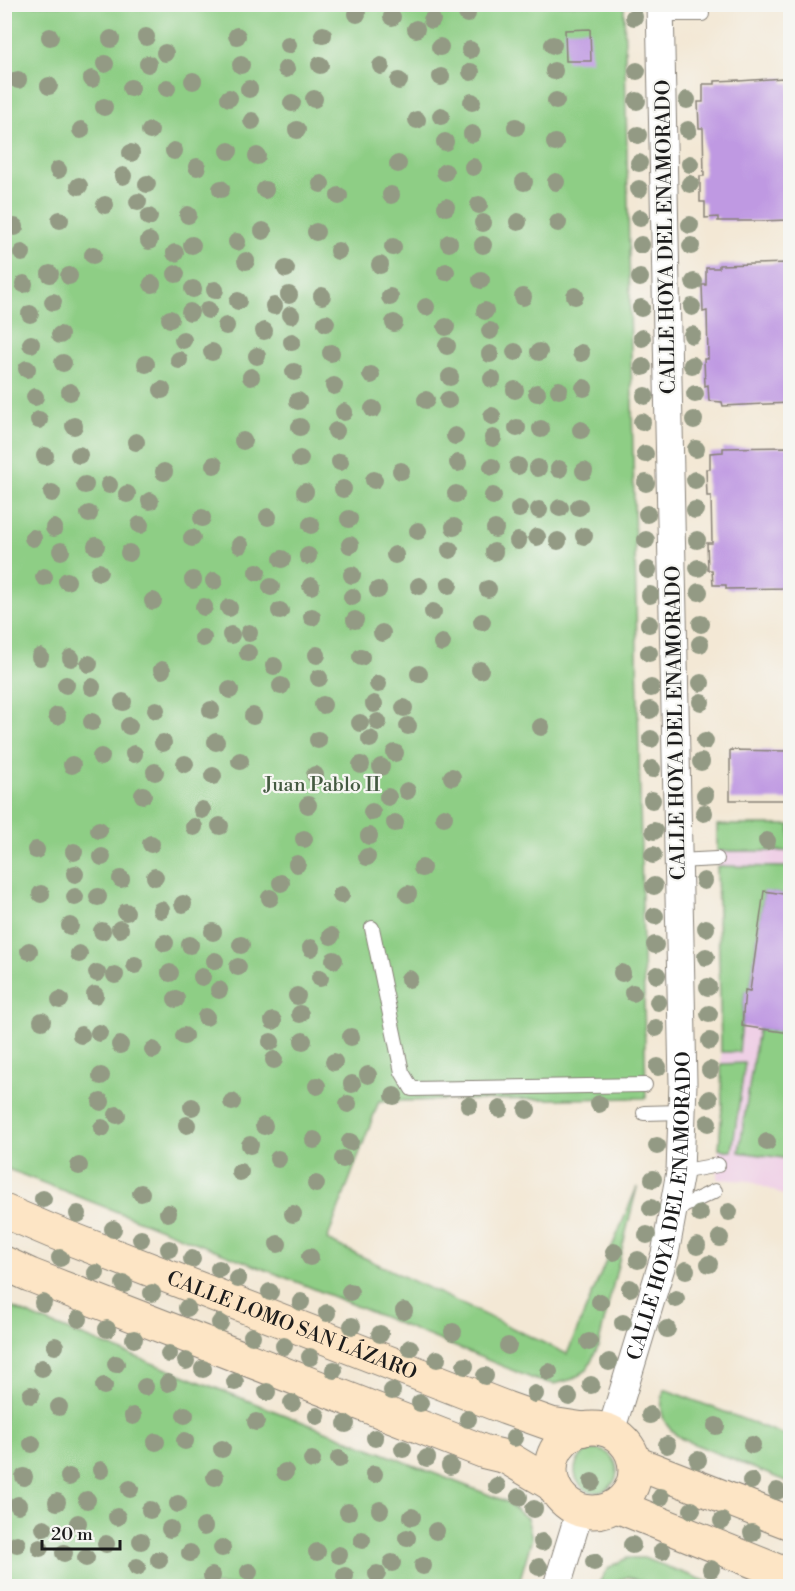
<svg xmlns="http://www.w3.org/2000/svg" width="795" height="1591" viewBox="0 0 795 1591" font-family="'Libre Bodoni',serif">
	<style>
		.built { fill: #efd0e6 }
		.green { fill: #8ece85; stroke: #557550; stroke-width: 1.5 }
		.building { fill: #bf99e2 }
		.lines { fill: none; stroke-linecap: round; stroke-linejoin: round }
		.lane-casing { stroke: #888278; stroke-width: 16 }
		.street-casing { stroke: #888278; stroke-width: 29 }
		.secondary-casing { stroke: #888278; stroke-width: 35 }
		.lane { stroke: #fff; stroke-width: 14 }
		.street { stroke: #fff; stroke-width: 27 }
		.secondary { stroke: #fde5c5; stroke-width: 33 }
		.tree { fill: #939a84 }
		.labels { text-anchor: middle; stroke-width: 4.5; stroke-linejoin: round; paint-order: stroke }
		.street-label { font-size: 20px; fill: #1c1c1c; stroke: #f6f6f2 }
		.park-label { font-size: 20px; fill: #445a41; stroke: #f6f6f2 }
	</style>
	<rect width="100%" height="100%" fill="#f6f6f2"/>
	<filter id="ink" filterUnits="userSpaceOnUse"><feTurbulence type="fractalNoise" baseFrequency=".0167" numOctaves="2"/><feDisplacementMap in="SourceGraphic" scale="12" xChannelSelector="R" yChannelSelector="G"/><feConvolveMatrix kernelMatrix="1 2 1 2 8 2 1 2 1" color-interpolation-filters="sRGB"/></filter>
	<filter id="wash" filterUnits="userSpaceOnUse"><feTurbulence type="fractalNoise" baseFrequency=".008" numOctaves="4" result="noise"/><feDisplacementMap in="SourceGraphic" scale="24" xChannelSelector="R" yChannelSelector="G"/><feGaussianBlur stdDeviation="1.35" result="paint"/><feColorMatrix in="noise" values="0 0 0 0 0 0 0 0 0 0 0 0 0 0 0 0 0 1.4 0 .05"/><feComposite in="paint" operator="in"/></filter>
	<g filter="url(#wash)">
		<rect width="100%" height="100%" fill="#f3e8d5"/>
		<polygon class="built" points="717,825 790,825 790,1198 750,1181 717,1179 722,1107"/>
		<g class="green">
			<polygon points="4,5 624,5 646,1098 379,1101 327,1240 567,1354 637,1187 598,1347 587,1370 573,1379 555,1384 536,1380 307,1286 5,1168"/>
			<rect x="717" y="825" width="73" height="26"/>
			<polygon points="717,866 790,867 790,895 764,892 750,991 745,991 739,1052 721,1052"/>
			<polygon points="758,1029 790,1033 790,1159 739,1152"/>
			<polygon points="745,1063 732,1151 719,1149 722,1107 721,1064"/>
			<polygon points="4,1304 39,1319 505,1501 527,1518 532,1538 518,1586 5,1586"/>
			<path d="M 664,1389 L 790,1437 L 790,1483 L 682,1439 C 662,1426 658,1412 664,1389 Z"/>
			<circle cx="596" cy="1471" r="21"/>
			<path d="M 628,1558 L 644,1558 L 719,1586 L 657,1586 L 628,1577 L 618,1580 L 609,1586 L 598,1586 C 605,1569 610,1565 628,1558 Z"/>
		</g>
		<g id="blocks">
			<g class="building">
				<polygon points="590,29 591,61 566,61 565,30"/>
				<polygon points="783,78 784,83 790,83 790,216 786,216 787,220 761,221 718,221 718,217 705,218 705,202 700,202 700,176 704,176 703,128 699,128 698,102 703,102 703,84 715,84 715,81 739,80 739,81"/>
				<polygon points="788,263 788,267 790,267 790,403 723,406 722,402 709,401 708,385 705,386 704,359 708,359 707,311 703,312 702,285 706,285 706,268 719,268 719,265"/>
				<polygon points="790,447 790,588 726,589 726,585 713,585 712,570 708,570 707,543 712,543 711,496 707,496 706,469 710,469 710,453 723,452 723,448"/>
				<polygon points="730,750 790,751 790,800 730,800"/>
				<polygon points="764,891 790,895 790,1033 742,1026 745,990 750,991"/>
			</g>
		</g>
	</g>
	<g filter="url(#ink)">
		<use href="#blocks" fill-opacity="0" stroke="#888278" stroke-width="1.5"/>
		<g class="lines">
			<defs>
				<g id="lane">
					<polyline points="660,14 702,14"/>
					<polyline points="678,861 717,859"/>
					<polyline points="372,928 402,1072 412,1089 645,1085"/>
					<polyline points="644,1113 682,1112"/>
					<polyline points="680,1172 718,1165"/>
					<polyline points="673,1211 715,1191"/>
				</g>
				<g id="street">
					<path id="s1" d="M 611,1431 L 665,1254 L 680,1172 L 683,1083 L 660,4"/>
					<polyline points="557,1586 580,1510"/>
				</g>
				<g id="secondary">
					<path id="s2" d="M 4,1211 L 51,1231 L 506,1408 L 551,1424 L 584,1429"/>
					<polyline points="4,1263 30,1275 485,1452 506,1457 553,1485"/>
					<circle cx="593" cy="1470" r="42"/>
					<polyline points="636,1463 790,1523"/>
					<polyline points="617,1506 790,1576"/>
				</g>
			</defs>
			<use href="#lane" class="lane-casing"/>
			<use href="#street" class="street-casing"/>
			<use href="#secondary" class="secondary-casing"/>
			<use href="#lane" class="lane"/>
			<use href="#street" class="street"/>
			<use href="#secondary" class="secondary"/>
		</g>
		<g class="tree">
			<circle cx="357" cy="14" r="9"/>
			<circle cx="467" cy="14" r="9"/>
			<circle cx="392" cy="17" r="9"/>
			<circle cx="634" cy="17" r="9"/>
			<circle cx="432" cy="20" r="9"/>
			<circle cx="416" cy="29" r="9"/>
			<circle cx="323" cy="35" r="9"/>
			<circle cx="237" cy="36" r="9"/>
			<circle cx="50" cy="37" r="9"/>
			<circle cx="146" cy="37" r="9"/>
			<circle cx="111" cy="39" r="9"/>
			<circle cx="288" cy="45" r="9"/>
			<circle cx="553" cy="45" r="9"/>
			<circle cx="440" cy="47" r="9"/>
			<circle cx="470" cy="50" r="9"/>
			<circle cx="165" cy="53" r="9"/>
			<circle cx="105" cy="64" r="9"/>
			<circle cx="148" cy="64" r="9"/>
			<circle cx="241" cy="65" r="9"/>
			<circle cx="320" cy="65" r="9"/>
			<circle cx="381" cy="66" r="9"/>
			<circle cx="286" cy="69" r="9"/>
			<circle cx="554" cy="71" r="9"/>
			<circle cx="637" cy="71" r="9"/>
			<circle cx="471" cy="72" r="9"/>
			<circle cx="441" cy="77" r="9"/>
			<circle cx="92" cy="79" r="9"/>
			<circle cx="18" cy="80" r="9"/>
			<circle cx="193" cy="81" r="9"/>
			<circle cx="399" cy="81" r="9"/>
			<circle cx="49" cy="86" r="9"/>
			<circle cx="131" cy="88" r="9"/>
			<circle cx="167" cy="88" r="9"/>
			<circle cx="249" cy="89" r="9"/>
			<circle cx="229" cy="98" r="9"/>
			<circle cx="314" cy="99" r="9"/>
			<circle cx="687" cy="100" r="9"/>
			<circle cx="556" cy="101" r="9"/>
			<circle cx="637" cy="101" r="9"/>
			<circle cx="472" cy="102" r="9"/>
			<circle cx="292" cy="103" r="9"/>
			<circle cx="104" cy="107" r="9"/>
			<circle cx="441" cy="116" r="9"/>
			<circle cx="417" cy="120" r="9"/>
			<circle cx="252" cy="121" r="9"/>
			<circle cx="516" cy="127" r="9"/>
			<circle cx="81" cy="130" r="9"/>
			<circle cx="297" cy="130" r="9"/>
			<circle cx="688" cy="130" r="9"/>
			<circle cx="150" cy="131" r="9"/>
			<circle cx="472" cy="134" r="9"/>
			<circle cx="638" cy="135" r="9"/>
			<circle cx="445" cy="142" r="9"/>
			<circle cx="555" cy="143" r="9"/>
			<circle cx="174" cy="151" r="9"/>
			<circle cx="229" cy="151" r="9"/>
			<circle cx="131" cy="153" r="9"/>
			<circle cx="257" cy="156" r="9"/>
			<circle cx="639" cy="163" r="9"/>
			<circle cx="398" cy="164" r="9"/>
			<circle cx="690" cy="164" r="9"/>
			<circle cx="197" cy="167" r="9"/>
			<circle cx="473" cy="167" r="9"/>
			<circle cx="58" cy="170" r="9"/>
			<circle cx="445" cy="172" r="9"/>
			<circle cx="123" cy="176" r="9"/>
			<circle cx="524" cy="182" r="9"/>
			<circle cx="556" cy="182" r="9"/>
			<circle cx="147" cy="184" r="9"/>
			<circle cx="321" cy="184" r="9"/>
			<circle cx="690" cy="184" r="9"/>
			<circle cx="79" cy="186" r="9"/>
			<circle cx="221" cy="189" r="9"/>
			<circle cx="639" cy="189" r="9"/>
			<circle cx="265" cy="190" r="9"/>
			<circle cx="391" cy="195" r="9"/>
			<circle cx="339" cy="196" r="9"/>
			<circle cx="138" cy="202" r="9"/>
			<circle cx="105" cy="205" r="9"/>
			<circle cx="479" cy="205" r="9"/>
			<circle cx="446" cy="207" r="9"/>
			<circle cx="188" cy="215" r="9"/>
			<circle cx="149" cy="217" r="9"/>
			<circle cx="640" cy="218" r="9"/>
			<circle cx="60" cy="220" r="9"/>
			<circle cx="518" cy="222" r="9"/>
			<circle cx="483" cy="223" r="9"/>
			<circle cx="558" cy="223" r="9"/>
			<circle cx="690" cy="225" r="9"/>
			<circle cx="15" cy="227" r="9"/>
			<circle cx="263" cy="231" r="9"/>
			<circle cx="316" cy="232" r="9"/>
			<circle cx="149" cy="241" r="9"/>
			<circle cx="237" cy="242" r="9"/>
			<circle cx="449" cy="243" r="9"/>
			<circle cx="192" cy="245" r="9"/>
			<circle cx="483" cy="245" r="9"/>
			<circle cx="641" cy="245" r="9"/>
			<circle cx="691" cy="246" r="9"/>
			<circle cx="393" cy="247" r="9"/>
			<circle cx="338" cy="251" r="9"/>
			<circle cx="22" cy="253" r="9"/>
			<circle cx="175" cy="253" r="9"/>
			<circle cx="93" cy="255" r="9"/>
			<circle cx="246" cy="261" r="9"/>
			<circle cx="380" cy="265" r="9"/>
			<circle cx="286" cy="269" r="9"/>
			<circle cx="446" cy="272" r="9"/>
			<circle cx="50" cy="274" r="9"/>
			<circle cx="176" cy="274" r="9"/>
			<circle cx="69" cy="276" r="9"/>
			<circle cx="640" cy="278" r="9"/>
			<circle cx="481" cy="280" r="9"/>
			<circle cx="694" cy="282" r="9"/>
			<circle cx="24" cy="284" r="9"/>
			<circle cx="152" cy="284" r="9"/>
			<circle cx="193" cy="289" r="9"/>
			<circle cx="215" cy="290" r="9"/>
			<circle cx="289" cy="295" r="9"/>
			<circle cx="322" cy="296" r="9"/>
			<circle cx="575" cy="296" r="9"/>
			<circle cx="390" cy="297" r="9"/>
			<circle cx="523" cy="297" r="9"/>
			<circle cx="238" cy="301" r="9"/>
			<circle cx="53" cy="302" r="9"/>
			<circle cx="274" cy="306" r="9"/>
			<circle cx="426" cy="307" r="9"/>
			<circle cx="692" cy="307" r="9"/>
			<circle cx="641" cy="308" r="9"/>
			<circle cx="208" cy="310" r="9"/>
			<circle cx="485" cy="311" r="9"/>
			<circle cx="190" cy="312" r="9"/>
			<circle cx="30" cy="314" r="9"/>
			<circle cx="291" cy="315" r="9"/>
			<circle cx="170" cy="319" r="9"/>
			<circle cx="326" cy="323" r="9"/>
			<circle cx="394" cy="323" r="9"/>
			<circle cx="226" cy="326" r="9"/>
			<circle cx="446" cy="327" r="9"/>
			<circle cx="264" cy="331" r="9"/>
			<circle cx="490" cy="331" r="9"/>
			<circle cx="60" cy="335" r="9"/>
			<circle cx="692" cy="335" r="9"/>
			<circle cx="642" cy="338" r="9"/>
			<circle cx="183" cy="340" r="9"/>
			<circle cx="292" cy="342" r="9"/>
			<circle cx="31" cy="344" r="9"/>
			<circle cx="447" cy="346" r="9"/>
			<circle cx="212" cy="352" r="9"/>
			<circle cx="515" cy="352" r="9"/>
			<circle cx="539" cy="352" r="9"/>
			<circle cx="331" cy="353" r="9"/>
			<circle cx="581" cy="353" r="9"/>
			<circle cx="490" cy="354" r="9"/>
			<circle cx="257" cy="356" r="9"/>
			<circle cx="179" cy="360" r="9"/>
			<circle cx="63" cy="363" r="9"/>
			<circle cx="146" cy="364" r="9"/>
			<circle cx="692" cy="365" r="9"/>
			<circle cx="643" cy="367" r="9"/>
			<circle cx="27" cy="369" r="9"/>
			<circle cx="294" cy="372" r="9"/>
			<circle cx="371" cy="375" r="9"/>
			<circle cx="251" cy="377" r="9"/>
			<circle cx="450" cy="377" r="9"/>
			<circle cx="492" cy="379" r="9"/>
			<circle cx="334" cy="386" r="9"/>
			<circle cx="584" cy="388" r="9"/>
			<circle cx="162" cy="390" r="9"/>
			<circle cx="515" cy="390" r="9"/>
			<circle cx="559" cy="390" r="9"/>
			<circle cx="70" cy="392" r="9"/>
			<circle cx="537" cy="393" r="9"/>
			<circle cx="695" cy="394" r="9"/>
			<circle cx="645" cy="396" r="9"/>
			<circle cx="35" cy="397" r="9"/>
			<circle cx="426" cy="400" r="9"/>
			<circle cx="448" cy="400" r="9"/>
			<circle cx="298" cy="401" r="9"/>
			<circle cx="373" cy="409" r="9"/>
			<circle cx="344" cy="412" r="9"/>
			<circle cx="492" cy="416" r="9"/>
			<circle cx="39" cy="420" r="9"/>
			<circle cx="694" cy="420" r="9"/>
			<circle cx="642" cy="422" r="9"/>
			<circle cx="74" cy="426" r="9"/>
			<circle cx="300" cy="427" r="9"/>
			<circle cx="517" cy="428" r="9"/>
			<circle cx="541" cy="429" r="9"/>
			<circle cx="581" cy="430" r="9"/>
			<circle cx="336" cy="431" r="9"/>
			<circle cx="455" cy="436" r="9"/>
			<circle cx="493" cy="438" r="9"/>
			<circle cx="243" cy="441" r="9"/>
			<circle cx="136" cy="442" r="9"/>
			<circle cx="696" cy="449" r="9"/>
			<circle cx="645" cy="454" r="9"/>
			<circle cx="79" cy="455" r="9"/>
			<circle cx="45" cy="456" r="9"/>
			<circle cx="300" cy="459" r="9"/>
			<circle cx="340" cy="462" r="9"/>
			<circle cx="458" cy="463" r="9"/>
			<circle cx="214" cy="465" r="9"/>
			<circle cx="518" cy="466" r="9"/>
			<circle cx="492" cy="467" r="9"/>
			<circle cx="538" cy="468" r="9"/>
			<circle cx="559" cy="469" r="9"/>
			<circle cx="401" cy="471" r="9"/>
			<circle cx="584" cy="471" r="9"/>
			<circle cx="164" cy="472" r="9"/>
			<circle cx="374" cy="480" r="9"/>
			<circle cx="695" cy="480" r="9"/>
			<circle cx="646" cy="483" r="9"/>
			<circle cx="85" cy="485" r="9"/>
			<circle cx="109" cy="485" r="9"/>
			<circle cx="343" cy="489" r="9"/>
			<circle cx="305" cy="492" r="9"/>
			<circle cx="52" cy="493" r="9"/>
			<circle cx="127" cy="494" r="9"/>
			<circle cx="456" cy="494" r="9"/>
			<circle cx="493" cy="496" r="9"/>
			<circle cx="150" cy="501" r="9"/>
			<circle cx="579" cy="507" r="9"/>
			<circle cx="560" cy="508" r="9"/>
			<circle cx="519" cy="509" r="9"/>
			<circle cx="539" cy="510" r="9"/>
			<circle cx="695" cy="510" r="9"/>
			<circle cx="89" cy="514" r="9"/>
			<circle cx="647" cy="514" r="9"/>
			<circle cx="268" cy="517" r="9"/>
			<circle cx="202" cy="518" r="9"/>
			<circle cx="349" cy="519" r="9"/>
			<circle cx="140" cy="525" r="9"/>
			<circle cx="311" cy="525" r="9"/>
			<circle cx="454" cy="527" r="9"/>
			<circle cx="54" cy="528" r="9"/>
			<circle cx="495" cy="529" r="9"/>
			<circle cx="418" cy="531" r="9"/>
			<circle cx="584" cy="536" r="9"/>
			<circle cx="537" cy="537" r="9"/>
			<circle cx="33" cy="538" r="9"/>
			<circle cx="192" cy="538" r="9"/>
			<circle cx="646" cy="540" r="9"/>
			<circle cx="697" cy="540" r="9"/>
			<circle cx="518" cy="541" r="9"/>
			<circle cx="558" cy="541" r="9"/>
			<circle cx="240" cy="545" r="9"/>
			<circle cx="350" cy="545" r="9"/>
			<circle cx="96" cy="546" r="9"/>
			<circle cx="450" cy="550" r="9"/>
			<circle cx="61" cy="551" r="9"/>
			<circle cx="494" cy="552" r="9"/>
			<circle cx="129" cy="553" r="9"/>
			<circle cx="395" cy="555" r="9"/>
			<circle cx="308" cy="556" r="9"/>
			<circle cx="282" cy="559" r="9"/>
			<circle cx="698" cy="568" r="9"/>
			<circle cx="648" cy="570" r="9"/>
			<circle cx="99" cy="572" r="9"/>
			<circle cx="257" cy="572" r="9"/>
			<circle cx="352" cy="575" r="9"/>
			<circle cx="44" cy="577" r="9"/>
			<circle cx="193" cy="580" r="9"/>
			<circle cx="67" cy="581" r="9"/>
			<circle cx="214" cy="581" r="9"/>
			<circle cx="449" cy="585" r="9"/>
			<circle cx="311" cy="586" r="9"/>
			<circle cx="419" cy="586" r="9"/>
			<circle cx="271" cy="587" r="9"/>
			<circle cx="488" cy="589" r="9"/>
			<circle cx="378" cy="590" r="9"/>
			<circle cx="699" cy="592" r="9"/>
			<circle cx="650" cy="595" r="9"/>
			<circle cx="352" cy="597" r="9"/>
			<circle cx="153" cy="601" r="9"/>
			<circle cx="204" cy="607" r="9"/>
			<circle cx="229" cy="608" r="9"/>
			<circle cx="280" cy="611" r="9"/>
			<circle cx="433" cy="612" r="9"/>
			<circle cx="312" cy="617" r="9"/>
			<circle cx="355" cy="620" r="9"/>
			<circle cx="482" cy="622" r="9"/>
			<circle cx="649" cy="624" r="9"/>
			<circle cx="701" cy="624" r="9"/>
			<circle cx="249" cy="633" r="9"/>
			<circle cx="382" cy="633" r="9"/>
			<circle cx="231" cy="635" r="9"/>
			<circle cx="203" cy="638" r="9"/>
			<circle cx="442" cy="643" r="9"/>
			<circle cx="700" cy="644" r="9"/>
			<circle cx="248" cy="653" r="9"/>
			<circle cx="649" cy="653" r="9"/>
			<circle cx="317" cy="655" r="9"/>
			<circle cx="40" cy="657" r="9"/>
			<circle cx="361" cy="657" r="9"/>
			<circle cx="71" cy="658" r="9"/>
			<circle cx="89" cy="664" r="9"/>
			<circle cx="274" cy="666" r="9"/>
			<circle cx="162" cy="670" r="9"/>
			<circle cx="480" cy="670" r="9"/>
			<circle cx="419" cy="674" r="9"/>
			<circle cx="319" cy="678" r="9"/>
			<circle cx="701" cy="683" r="9"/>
			<circle cx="378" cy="684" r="9"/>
			<circle cx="66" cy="685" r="9"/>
			<circle cx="281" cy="686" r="9"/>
			<circle cx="92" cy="687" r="9"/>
			<circle cx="651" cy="688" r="9"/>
			<circle cx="230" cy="690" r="9"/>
			<circle cx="123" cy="702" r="9"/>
			<circle cx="701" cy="702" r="9"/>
			<circle cx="374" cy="704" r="9"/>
			<circle cx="323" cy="705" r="9"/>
			<circle cx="404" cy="708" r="9"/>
			<circle cx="156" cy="710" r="9"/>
			<circle cx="211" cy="710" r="9"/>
			<circle cx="650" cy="710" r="9"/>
			<circle cx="57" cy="716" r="9"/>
			<circle cx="253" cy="716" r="9"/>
			<circle cx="92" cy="722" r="9"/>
			<circle cx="378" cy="722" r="9"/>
			<circle cx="360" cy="723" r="9"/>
			<circle cx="129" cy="726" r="9"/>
			<circle cx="408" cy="726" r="9"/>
			<circle cx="541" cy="727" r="9"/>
			<circle cx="370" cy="739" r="9"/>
			<circle cx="651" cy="739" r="9"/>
			<circle cx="318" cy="740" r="9"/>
			<circle cx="705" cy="741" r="9"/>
			<circle cx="216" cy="742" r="9"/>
			<circle cx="163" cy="743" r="9"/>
			<circle cx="395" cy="753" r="9"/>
			<circle cx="134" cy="754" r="9"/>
			<circle cx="101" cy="757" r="9"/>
			<circle cx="240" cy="761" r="9"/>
			<circle cx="701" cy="762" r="9"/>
			<circle cx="185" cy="764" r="9"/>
			<circle cx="72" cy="765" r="9"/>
			<circle cx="361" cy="765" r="9"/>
			<circle cx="381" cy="767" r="9"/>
			<circle cx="652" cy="769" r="9"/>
			<circle cx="155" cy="772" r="9"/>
			<circle cx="315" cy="775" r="9"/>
			<circle cx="213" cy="776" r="9"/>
			<circle cx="452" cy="777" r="9"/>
			<circle cx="407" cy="791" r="9"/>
			<circle cx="143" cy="795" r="9"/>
			<circle cx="705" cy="795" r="9"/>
			<circle cx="388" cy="797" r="9"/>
			<circle cx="652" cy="800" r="9"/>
			<circle cx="308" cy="805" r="9"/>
			<circle cx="202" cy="810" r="9"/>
			<circle cx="372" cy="812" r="9"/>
			<circle cx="704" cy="813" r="9"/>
			<circle cx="444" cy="817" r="9"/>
			<circle cx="395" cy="823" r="9"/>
			<circle cx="220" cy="826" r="9"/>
			<circle cx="194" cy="827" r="9"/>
			<circle cx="99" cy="830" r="9"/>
			<circle cx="654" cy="831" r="9"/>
			<circle cx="369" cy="836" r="9"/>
			<circle cx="304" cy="839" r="9"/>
			<circle cx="767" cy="841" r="9"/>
			<circle cx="151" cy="844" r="9"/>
			<circle cx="36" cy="850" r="9"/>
			<circle cx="74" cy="852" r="9"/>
			<circle cx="653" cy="855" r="9"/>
			<circle cx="102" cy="857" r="9"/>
			<circle cx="367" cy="857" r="9"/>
			<circle cx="297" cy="864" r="9"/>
			<circle cx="422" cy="868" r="9"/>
			<circle cx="75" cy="874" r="9"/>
			<circle cx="155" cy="877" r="9"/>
			<circle cx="121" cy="879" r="9"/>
			<circle cx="704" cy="881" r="9"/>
			<circle cx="281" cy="883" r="9"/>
			<circle cx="654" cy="886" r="9"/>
			<circle cx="41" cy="894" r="9"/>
			<circle cx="408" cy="894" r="9"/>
			<circle cx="341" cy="895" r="9"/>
			<circle cx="75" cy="897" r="9"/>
			<circle cx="98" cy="897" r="9"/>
			<circle cx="270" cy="898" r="9"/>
			<circle cx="183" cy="904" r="9"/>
			<circle cx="161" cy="910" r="9"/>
			<circle cx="126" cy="912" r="9"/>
			<circle cx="655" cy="916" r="9"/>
			<circle cx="70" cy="926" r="9"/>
			<circle cx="706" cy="928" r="9"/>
			<circle cx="120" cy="929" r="9"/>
			<circle cx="102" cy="931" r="9"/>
			<circle cx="213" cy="932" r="9"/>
			<circle cx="331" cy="936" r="9"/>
			<circle cx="165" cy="943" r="9"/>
			<circle cx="190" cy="945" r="9"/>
			<circle cx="241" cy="945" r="9"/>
			<circle cx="655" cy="945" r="9"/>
			<circle cx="311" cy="948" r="9"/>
			<circle cx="29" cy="951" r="9"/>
			<circle cx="79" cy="954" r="9"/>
			<circle cx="706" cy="957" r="9"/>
			<circle cx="334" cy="960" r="9"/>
			<circle cx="215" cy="961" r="9"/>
			<circle cx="135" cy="965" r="9"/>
			<circle cx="238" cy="967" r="9"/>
			<circle cx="97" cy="973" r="9"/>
			<circle cx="170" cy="973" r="9"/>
			<circle cx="622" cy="973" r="9"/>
			<circle cx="115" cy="975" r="9"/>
			<circle cx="657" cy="975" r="9"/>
			<circle cx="202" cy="977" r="9"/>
			<circle cx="320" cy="978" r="9"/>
			<circle cx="409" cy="979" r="9"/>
			<circle cx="708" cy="987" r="9"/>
			<circle cx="219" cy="990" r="9"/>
			<circle cx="633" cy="993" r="9"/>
			<circle cx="95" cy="995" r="9"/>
			<circle cx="297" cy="996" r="9"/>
			<circle cx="176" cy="999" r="9"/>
			<circle cx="60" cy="1000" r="9"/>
			<circle cx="658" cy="1002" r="9"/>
			<circle cx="300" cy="1014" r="9"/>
			<circle cx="709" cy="1014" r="9"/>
			<circle cx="206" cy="1017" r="9"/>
			<circle cx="42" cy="1021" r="9"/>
			<circle cx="273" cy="1021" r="9"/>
			<circle cx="656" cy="1028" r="9"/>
			<circle cx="99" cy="1033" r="9"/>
			<circle cx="81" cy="1035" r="9"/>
			<circle cx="184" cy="1036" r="9"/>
			<circle cx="351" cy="1037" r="9"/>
			<circle cx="303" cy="1041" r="9"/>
			<circle cx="710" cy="1041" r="9"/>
			<circle cx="271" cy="1042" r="9"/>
			<circle cx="120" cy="1045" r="9"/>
			<circle cx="153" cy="1050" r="9"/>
			<circle cx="274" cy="1060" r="9"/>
			<circle cx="334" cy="1062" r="9"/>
			<circle cx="658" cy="1067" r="9"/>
			<circle cx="710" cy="1070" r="9"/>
			<circle cx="368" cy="1075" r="9"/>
			<circle cx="101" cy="1076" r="9"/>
			<circle cx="352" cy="1084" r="9"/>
			<circle cx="317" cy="1086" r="9"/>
			<circle cx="394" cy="1096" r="9"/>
			<circle cx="709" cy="1099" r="9"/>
			<circle cx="101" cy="1102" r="9"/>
			<circle cx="232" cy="1102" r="9"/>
			<circle cx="348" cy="1104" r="9"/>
			<circle cx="599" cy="1104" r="9"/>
			<circle cx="469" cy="1105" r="9"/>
			<circle cx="192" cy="1107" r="9"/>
			<circle cx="500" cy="1109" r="9"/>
			<circle cx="527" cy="1110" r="9"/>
			<circle cx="117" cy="1115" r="9"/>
			<circle cx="708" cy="1123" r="9"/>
			<circle cx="187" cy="1125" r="9"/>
			<circle cx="264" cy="1126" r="9"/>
			<circle cx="102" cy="1128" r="9"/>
			<circle cx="314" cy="1140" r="9"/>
			<circle cx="350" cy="1142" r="9"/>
			<circle cx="767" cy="1142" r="9"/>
			<circle cx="250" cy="1145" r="9"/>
			<circle cx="657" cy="1146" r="9"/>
			<circle cx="278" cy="1159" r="9"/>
			<circle cx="343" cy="1159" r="9"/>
			<circle cx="79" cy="1166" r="9"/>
			<circle cx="240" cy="1172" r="9"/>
			<circle cx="653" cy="1179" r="9"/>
			<circle cx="316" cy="1184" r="9"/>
			<circle cx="141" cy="1193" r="9"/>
			<circle cx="43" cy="1199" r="9"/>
			<circle cx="651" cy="1208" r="9"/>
			<circle cx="729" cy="1212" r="9"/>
			<circle cx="168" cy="1213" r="9"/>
			<circle cx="78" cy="1214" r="9"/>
			<circle cx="293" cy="1214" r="9"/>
			<circle cx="700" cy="1214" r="9"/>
			<circle cx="113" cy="1229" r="9"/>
			<circle cx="647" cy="1235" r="9"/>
			<circle cx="720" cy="1238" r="9"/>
			<circle cx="141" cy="1239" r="9"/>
			<circle cx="278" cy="1244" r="9"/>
			<circle cx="697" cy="1246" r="9"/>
			<circle cx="169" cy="1249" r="9"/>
			<circle cx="614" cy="1252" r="9"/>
			<circle cx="310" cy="1257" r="9"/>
			<circle cx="60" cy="1258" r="9"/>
			<circle cx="192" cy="1259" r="9"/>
			<circle cx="638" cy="1260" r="9"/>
			<circle cx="709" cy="1264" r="9"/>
			<circle cx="219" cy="1269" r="9"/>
			<circle cx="686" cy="1270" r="9"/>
			<circle cx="96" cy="1273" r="9"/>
			<circle cx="238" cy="1279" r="9"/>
			<circle cx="124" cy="1284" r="9"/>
			<circle cx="630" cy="1288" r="9"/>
			<circle cx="270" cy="1292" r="9"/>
			<circle cx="350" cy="1292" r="9"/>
			<circle cx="152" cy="1293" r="9"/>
			<circle cx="676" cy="1299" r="9"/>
			<circle cx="301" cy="1302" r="9"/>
			<circle cx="600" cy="1302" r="9"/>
			<circle cx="43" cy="1303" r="9"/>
			<circle cx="187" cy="1308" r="9"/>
			<circle cx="404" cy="1311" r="9"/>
			<circle cx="327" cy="1313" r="9"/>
			<circle cx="79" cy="1319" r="9"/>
			<circle cx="220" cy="1323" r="9"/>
			<circle cx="623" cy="1323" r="9"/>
			<circle cx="352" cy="1326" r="9"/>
			<circle cx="107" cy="1329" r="9"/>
			<circle cx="667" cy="1329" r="9"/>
			<circle cx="453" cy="1332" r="9"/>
			<circle cx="380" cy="1334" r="9"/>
			<circle cx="252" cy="1336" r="9"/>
			<circle cx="134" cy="1339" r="9"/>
			<circle cx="589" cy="1342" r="9"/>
			<circle cx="55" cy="1346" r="9"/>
			<circle cx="284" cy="1346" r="9"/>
			<circle cx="508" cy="1346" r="9"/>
			<circle cx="410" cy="1348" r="9"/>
			<circle cx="169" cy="1354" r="9"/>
			<circle cx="310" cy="1357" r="9"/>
			<circle cx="437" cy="1359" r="9"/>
			<circle cx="186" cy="1361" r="9"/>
			<circle cx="609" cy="1362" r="9"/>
			<circle cx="116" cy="1364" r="9"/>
			<circle cx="465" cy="1366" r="9"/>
			<circle cx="42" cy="1368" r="9"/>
			<circle cx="203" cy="1369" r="9"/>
			<circle cx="334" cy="1370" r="9"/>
			<circle cx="549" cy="1372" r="9"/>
			<circle cx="485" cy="1376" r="9"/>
			<circle cx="235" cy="1382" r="9"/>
			<circle cx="168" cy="1383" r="9"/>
			<circle cx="591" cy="1385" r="9"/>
			<circle cx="104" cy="1386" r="9"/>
			<circle cx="145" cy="1387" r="9"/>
			<circle cx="392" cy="1391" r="9"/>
			<circle cx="267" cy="1392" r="9"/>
			<circle cx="535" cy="1394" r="9"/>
			<circle cx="31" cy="1395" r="9"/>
			<circle cx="569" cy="1397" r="9"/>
			<circle cx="292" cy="1403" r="9"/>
			<circle cx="420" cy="1403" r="9"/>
			<circle cx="59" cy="1407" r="9"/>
			<circle cx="185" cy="1415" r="9"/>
			<circle cx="650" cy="1415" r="9"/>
			<circle cx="133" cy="1416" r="9"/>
			<circle cx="317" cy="1416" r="9"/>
			<circle cx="468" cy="1419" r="9"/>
			<circle cx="256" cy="1422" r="9"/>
			<circle cx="346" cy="1424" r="9"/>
			<circle cx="716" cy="1426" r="9"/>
			<circle cx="375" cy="1438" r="9"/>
			<circle cx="514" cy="1438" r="9"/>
			<circle cx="185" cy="1441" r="9"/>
			<circle cx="156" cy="1442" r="9"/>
			<circle cx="32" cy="1444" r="9"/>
			<circle cx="667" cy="1445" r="9"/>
			<circle cx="752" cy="1445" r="9"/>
			<circle cx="222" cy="1449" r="9"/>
			<circle cx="403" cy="1449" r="9"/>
			<circle cx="427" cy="1458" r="9"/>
			<circle cx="339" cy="1459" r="9"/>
			<circle cx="312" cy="1460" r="9"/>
			<circle cx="698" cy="1460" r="9"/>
			<circle cx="450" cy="1466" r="9"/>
			<circle cx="101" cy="1470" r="9"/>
			<circle cx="285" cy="1472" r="9"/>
			<circle cx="374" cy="1474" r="9"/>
			<circle cx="24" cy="1477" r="9"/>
			<circle cx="69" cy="1477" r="9"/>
			<circle cx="215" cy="1477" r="9"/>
			<circle cx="751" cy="1481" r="9"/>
			<circle cx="592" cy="1482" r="9"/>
			<circle cx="497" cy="1486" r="9"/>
			<circle cx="130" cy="1489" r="9"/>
			<circle cx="777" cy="1491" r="9"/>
			<circle cx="519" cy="1497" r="9"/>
			<circle cx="661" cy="1497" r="9"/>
			<circle cx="87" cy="1500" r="9"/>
			<circle cx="57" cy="1502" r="9"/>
			<circle cx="178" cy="1504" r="9"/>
			<circle cx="18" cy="1505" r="9"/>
			<circle cx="534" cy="1509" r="9"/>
			<circle cx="150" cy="1510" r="9"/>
			<circle cx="380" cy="1510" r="9"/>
			<circle cx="692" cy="1510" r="9"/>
			<circle cx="348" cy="1512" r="9"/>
			<circle cx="117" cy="1517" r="9"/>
			<circle cx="412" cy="1517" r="9"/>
			<circle cx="722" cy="1521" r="9"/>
			<circle cx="78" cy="1523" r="9"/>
			<circle cx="204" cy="1527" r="9"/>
			<circle cx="44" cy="1528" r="9"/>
			<circle cx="170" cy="1529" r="9"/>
			<circle cx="436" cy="1531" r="9"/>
			<circle cx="752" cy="1533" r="9"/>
			<circle cx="407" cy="1538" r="9"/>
			<circle cx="362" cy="1540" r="9"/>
			<circle cx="141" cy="1541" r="9"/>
			<circle cx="542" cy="1542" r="9"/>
			<circle cx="17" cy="1544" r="9"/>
			<circle cx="106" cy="1544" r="9"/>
			<circle cx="632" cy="1545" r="9"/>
			<circle cx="40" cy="1548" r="9"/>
			<circle cx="222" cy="1548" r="9"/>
			<circle cx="662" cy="1551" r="9"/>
			<circle cx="317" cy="1552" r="9"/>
			<circle cx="64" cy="1553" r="9"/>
			<circle cx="190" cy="1553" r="9"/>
			<circle cx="339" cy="1555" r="9"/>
			<circle cx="86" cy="1558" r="9"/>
			<circle cx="159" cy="1560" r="9"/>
			<circle cx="594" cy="1562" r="9"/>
			<circle cx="392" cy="1563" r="9"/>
			<circle cx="423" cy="1566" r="9"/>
			<circle cx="137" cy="1567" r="9"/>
			<circle cx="539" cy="1567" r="9"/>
			<circle cx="711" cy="1569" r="9"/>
			<circle cx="249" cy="1572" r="9"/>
			<circle cx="377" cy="1574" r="9"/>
			<circle cx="212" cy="1576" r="9"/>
			<circle cx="345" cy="1576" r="9"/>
		</g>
	</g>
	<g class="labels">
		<g class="street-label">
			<text transform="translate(665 237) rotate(-91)" y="7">CALLE HOYA DEL ENAMORADO</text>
			<text transform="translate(675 723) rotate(-91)" y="7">CALLE HOYA DEL ENAMORADO</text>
			<text dy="7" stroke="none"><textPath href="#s1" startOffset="232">CALLE HOYA DEL ENAMORADO</textPath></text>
			<text dy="7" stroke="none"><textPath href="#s2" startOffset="310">CALLE LOMO SAN LÁZARO</textPath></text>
		</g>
		<g class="park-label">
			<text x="322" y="791">Juan Pablo II</text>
		</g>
	</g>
	<rect width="795" height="1591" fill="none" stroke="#f6f6f2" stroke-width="24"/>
	<path d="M42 1540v9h78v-9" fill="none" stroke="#1c1c1c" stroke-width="3"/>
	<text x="51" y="1540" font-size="18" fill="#1c1c1c" stroke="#f6f6f2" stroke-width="4.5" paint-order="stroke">20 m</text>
</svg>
